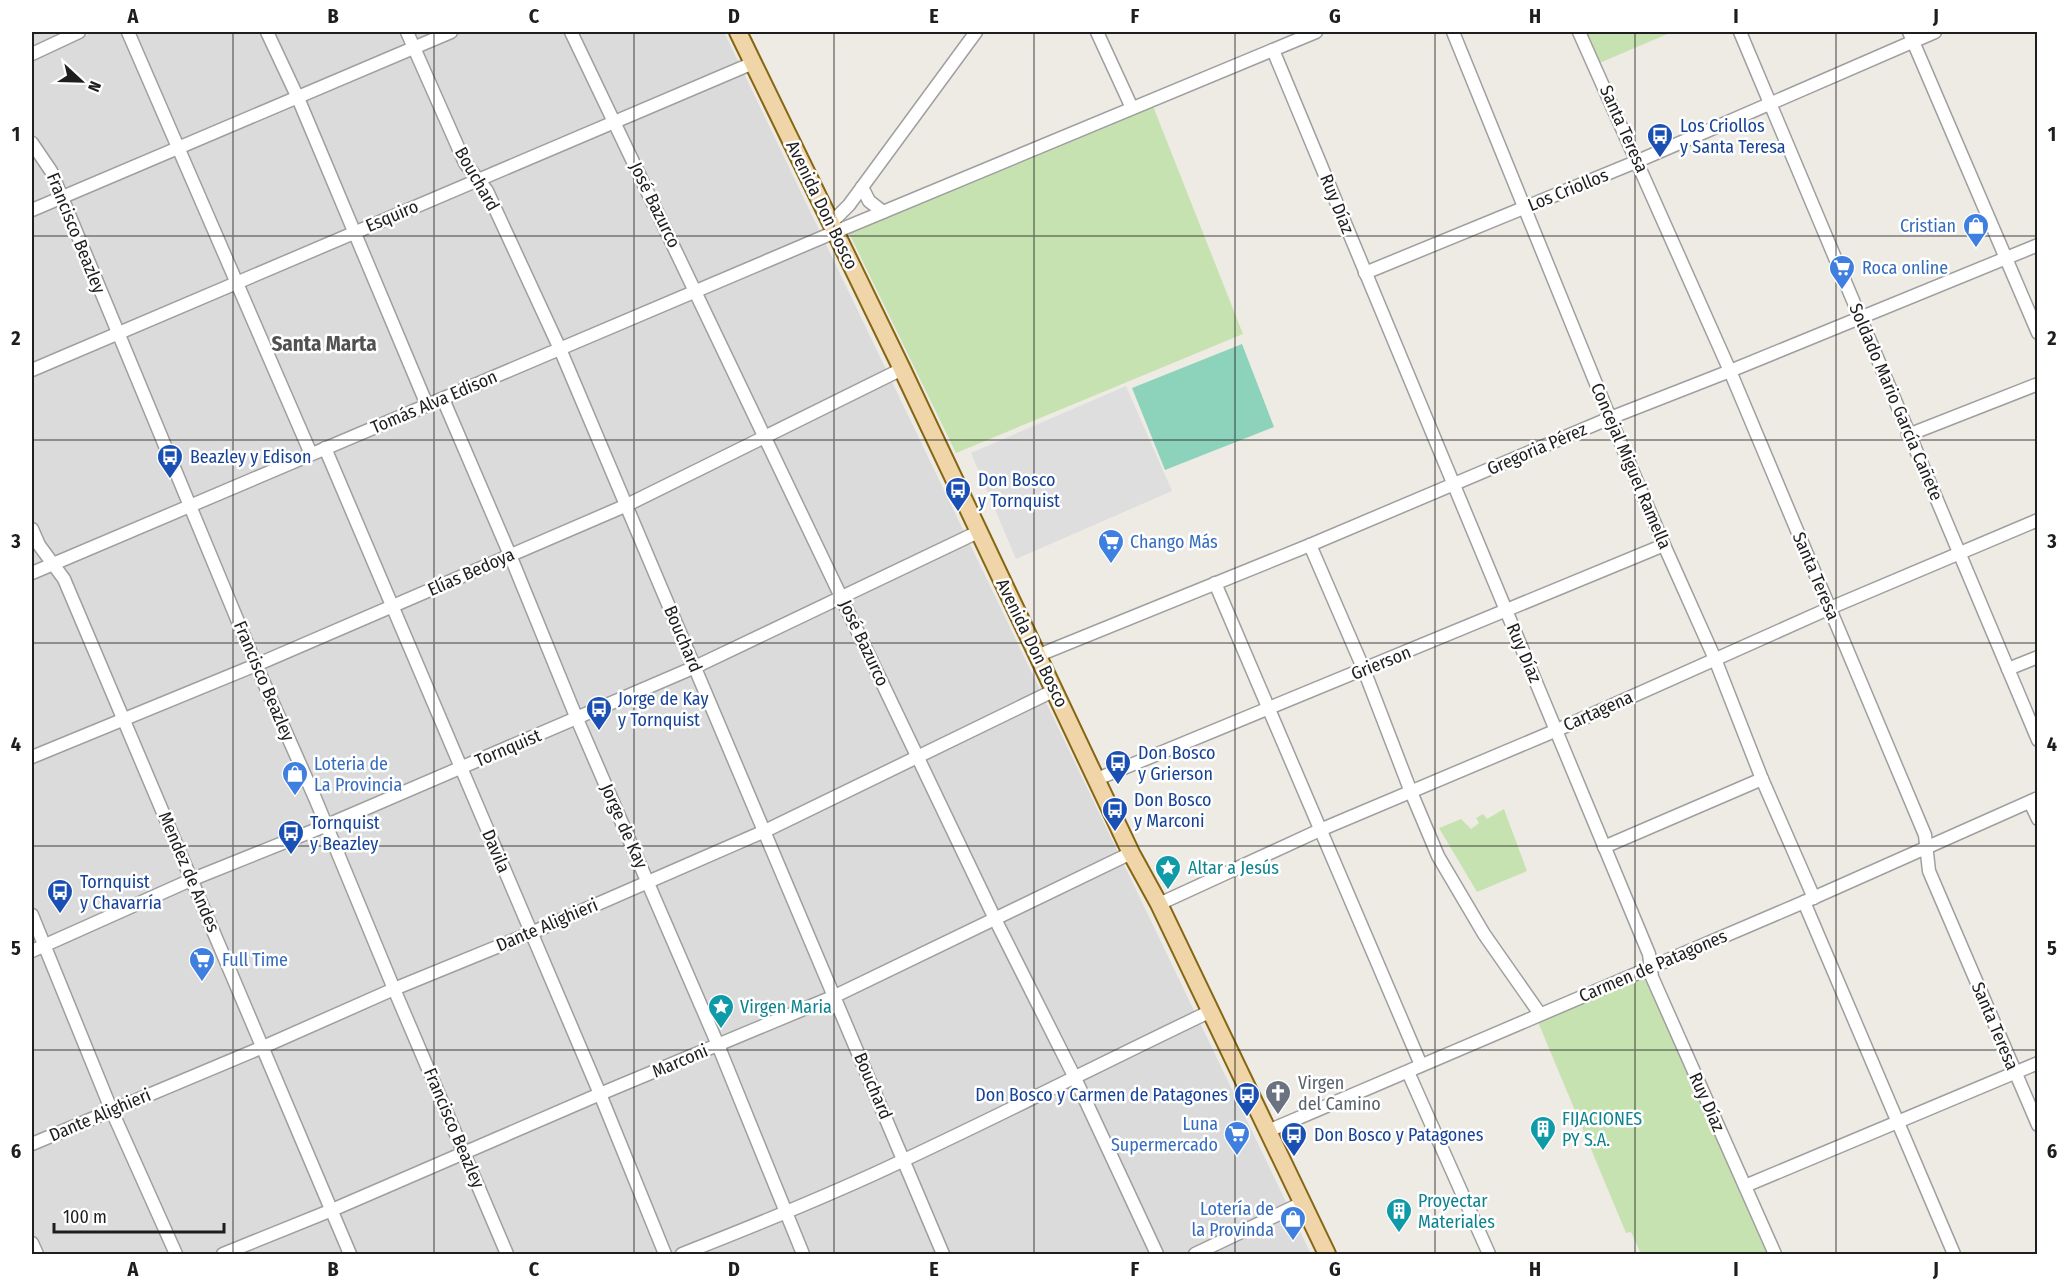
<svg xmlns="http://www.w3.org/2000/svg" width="2069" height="1286" viewBox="0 0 2069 1286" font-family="'Fira Sans Condensed',sans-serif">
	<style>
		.residential { fill: #dcdbdb }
		.grass { fill: #c7e2b1 }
		.pitch { fill: #8dd3bc }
		.parking { fill: #dedede }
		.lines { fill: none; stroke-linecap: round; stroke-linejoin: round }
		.minor-casing { stroke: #9f9f9f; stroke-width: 15 }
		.major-casing { stroke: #866612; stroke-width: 20 }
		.minor { stroke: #fff; stroke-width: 12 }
		.major { stroke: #f0d5a8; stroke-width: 16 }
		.grid { fill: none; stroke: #1e1e1e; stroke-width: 1.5; stroke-opacity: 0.55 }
		.labels { text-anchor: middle; stroke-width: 5; stroke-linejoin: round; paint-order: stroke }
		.transit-label { font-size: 18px; fill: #164399; stroke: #fff; text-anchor: start }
		.street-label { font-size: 18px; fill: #1e1e1e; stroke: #fff }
		.shop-label { font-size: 18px; fill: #366cbe; stroke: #fff; text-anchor: start }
		.culture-label { font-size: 18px; fill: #0d838f; stroke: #fff; text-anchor: start }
		.worship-label { font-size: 18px; fill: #5b616d; stroke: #fff; text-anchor: start }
		.quarter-label { font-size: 21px; font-weight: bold; fill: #515151; stroke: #fff }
		.neatline { fill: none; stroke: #1e1e1e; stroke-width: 2 }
		.grid-label { font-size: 20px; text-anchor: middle; font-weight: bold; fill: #1e1e1e }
	</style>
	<rect width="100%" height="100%" fill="#eeebe5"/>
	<g class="residential">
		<polygon points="32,32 67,32 32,49"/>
		<polygon points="93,32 724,32 1311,1254 32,1254 32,61"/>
	</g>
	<g class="grass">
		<polygon points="1579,32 1672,32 1595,65"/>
		<polygon points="1151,101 1243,334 956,453 849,233"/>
		<polygon points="1504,809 1527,871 1477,892 1439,828 1461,819 1471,829 1479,823 1476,818 1483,814 1487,819"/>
		<polygon points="1638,979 1648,980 1769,1254 1641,1254 1631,1232 1626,1233 1538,1022"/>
	</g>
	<polygon class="pitch" points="1242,344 1274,427 1165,470 1132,388"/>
	<polygon class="parking" points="1126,386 1172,491 1016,559 971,453"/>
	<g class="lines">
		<defs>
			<g id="minor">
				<polyline points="128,32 311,454"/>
				<polyline points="267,32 298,98 427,405"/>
				<polyline points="407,32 465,163 487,191 560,349 943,1254"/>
				<polyline points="571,32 995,919 1074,1076 1157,1254"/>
				<polyline points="1097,32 1132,108"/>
				<polyline points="1453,32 1610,418 1664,545 1715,659 1762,779 1814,898"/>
				<polyline points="1579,32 1730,371 1925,835 1929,871 2038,1125"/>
				<polyline points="1740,32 2038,740"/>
				<polyline points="1909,32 2038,333"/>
				<polyline points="1273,50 1649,954 1652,977 1775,1254"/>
				<polyline points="32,54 79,32"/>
				<polyline points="32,143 51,171 256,665 315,798 394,989 507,1254"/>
				<polyline points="862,187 869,201 883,212"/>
				<polyline points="32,210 451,32"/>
				<polyline points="831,223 849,205 976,32"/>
				<polyline points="1365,273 1638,161 1935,32"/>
				<polyline points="32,370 753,63"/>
				<polyline points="443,399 510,555 577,719 718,1045 803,1254"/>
				<polyline points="1908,435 2038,384"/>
				<polyline points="325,448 600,1094 665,1254"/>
				<polyline points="32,529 39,545 64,579 350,1254"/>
				<polyline points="1310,545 1364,670 1411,792 1438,856 1484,934 1540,1014"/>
				<polyline points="32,573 835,232 1316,32"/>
				<polyline points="1215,583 1421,1065"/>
				<polyline points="1039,655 1310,545 1610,418 1730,371 2038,245"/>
				<polyline points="2008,669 2038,657"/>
				<polyline points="32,757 256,665 627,505 902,369"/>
				<polyline points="1097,779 1664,545"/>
				<polyline points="2030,802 2038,819"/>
				<polyline points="1604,847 1762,779"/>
				<polyline points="1804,902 1954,1254"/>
				<polyline points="1159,904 1320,830 1557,730 1830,608 2038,520"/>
				<polyline points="32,915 111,1109 176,1254"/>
				<polyline points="32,951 193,879 325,826 695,667 978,532"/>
				<polyline points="1408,1072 1489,1254"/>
				<polyline points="1268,1131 1804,902 2038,798"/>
				<polyline points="32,1144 263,1047 394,989 531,933 765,831 1055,690"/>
				<polyline points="1745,1186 2038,1063"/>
				<polyline points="32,1243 37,1254"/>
				<polyline points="223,1254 332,1210 600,1094 835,996 1131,853"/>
				<path d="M 682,1254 C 756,1225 831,1195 904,1160 C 1007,1112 1108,1060 1211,1011"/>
				<polyline points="1195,1254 1302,1203"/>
			</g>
			<polyline id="major" points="738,32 902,369 1131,853 1159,904 1327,1254"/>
		</defs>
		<use href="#minor" class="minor-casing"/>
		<use href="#major" class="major-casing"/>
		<use href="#minor" class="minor"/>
		<use href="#major" class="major"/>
	</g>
	<path class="grid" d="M 233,32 L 233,1254M 434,32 L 434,1254M 634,32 L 634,1254M 834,32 L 834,1254M 1034,32 L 1034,1254M 1235,32 L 1235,1254M 1435,32 L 1435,1254M 1635,32 L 1635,1254M 1836,32 L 1836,1254M 32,236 L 2038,236M 32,440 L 2038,440M 32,643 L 2038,643M 32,846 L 2038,846M 32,1050 L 2038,1050"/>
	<defs>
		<symbol id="bus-pin" viewBox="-11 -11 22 30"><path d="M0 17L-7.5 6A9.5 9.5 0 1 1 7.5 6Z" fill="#1a4fb4" stroke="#fff"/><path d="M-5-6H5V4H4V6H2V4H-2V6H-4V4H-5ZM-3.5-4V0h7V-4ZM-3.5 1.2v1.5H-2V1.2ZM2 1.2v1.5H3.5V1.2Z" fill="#fff"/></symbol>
		<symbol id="shop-pin" viewBox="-11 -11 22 30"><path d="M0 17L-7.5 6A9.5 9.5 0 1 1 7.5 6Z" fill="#3f7fe0" stroke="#fff"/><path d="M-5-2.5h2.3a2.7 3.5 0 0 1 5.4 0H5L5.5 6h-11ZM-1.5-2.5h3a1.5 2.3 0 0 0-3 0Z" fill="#fff"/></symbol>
		<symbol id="supermarket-pin" viewBox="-11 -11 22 30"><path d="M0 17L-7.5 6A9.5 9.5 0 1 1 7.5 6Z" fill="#3f7fe0" stroke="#fff"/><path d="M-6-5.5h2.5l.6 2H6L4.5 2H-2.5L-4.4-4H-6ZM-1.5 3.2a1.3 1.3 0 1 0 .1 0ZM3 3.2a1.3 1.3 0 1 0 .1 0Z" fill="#fff"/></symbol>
		<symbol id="sight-pin" viewBox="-11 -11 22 30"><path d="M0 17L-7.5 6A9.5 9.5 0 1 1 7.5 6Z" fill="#0f9aa8" stroke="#fff"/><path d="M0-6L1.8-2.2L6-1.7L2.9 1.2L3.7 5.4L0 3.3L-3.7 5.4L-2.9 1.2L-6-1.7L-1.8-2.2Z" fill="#fff"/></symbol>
		<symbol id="church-pin" viewBox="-11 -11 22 30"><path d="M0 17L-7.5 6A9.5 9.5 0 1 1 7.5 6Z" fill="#6b7280" stroke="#fff"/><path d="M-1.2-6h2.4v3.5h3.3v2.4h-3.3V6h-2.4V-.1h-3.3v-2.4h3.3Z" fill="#fff"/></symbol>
		<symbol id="building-pin" viewBox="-11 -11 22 30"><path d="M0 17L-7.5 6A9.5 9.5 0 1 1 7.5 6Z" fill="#0f9aa8" stroke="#fff"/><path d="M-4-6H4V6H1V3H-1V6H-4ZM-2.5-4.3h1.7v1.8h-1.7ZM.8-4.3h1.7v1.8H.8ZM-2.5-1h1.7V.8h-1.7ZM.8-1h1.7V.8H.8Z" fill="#fff"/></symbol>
	</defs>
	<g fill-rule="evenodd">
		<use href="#bus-pin" x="1645" y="121" width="30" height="40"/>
		<use href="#shop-pin" x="1961" y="211" width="30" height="40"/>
		<use href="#supermarket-pin" x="1827" y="253" width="30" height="40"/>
		<use href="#bus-pin" x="155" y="442" width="30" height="40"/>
		<use href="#bus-pin" x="943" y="475" width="30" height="40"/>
		<use href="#supermarket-pin" x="1096" y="527" width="30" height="40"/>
		<use href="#bus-pin" x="584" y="694" width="30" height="40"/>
		<use href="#bus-pin" x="1103" y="748" width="30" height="40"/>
		<use href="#shop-pin" x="280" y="759" width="30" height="40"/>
		<use href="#bus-pin" x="1100" y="795" width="30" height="40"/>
		<use href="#bus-pin" x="276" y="818" width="30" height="40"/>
		<use href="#sight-pin" x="1153" y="853" width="30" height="40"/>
		<use href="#bus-pin" x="45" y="877" width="30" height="40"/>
		<use href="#supermarket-pin" x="187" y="945" width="30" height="40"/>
		<use href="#sight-pin" x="706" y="992" width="30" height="40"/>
		<use href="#church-pin" x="1263" y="1078" width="30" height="40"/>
		<use href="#bus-pin" x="1232" y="1080" width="30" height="40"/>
		<use href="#building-pin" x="1528" y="1114" width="30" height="40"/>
		<use href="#supermarket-pin" x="1222" y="1119" width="30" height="40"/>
		<use href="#bus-pin" x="1279" y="1120" width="30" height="40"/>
		<use href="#building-pin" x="1384" y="1196" width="30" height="40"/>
		<use href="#shop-pin" x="1278" y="1204" width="30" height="40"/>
	</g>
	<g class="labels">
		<g class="transit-label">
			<text x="1680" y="132">Los Criollos<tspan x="1680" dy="21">y Santa Teresa</tspan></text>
			<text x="190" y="463">Beazley y Edison</text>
			<text x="978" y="486">Don Bosco<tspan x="978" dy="21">y Tornquist</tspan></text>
			<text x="618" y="705">Jorge de Kay<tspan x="618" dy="21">y Tornquist</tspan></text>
			<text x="1138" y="759">Don Bosco<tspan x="1138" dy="21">y Grierson</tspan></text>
			<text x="1134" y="806">Don Bosco<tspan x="1134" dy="21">y Marconi</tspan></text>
			<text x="310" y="829">Tornquist<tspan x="310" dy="21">y Beazley</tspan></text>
			<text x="80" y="888">Tornquist<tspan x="80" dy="21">y Chavarría</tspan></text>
			<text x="1228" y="1101" text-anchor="end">Don Bosco y Carmen de Patagones</text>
			<text x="1314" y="1141">Don Bosco y Patagones</text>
		</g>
		<g class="street-label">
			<text transform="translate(1624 129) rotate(66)" y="6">Santa Teresa</text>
			<text transform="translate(477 179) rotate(60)" y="6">Bouchard</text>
			<text transform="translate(1568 190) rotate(-22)" y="6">Los Criollos</text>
			<text transform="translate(1337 204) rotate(68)" y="6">Ruy Díaz</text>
			<text transform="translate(655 205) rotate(64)" y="6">José Bazurco</text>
			<text transform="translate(822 205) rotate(64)" y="6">Avenida Don Bosco</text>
			<text transform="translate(392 216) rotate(-23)" y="6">Esquiro</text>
			<text transform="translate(76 233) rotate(68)" y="6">Francisco Beazley</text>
			<text transform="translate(434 402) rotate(-23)" y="6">Tomás Alva Edison</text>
			<text transform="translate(1896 402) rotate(67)" y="6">Soldado Mario García Cañete</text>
			<text transform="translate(1537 449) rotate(-23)" y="6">Gregoria Pérez</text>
			<text transform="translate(1631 466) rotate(67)" y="6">Concejal Miguel Ramella</text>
			<text transform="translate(471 572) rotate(-24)" y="6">Elías Bedoya</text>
			<text transform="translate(1816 576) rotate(67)" y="6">Santa Teresa</text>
			<text transform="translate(683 639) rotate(67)" y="6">Bouchard</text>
			<text transform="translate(864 643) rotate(65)" y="6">José Bazurco</text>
			<text transform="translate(1032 643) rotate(64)" y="6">Avenida Don Bosco</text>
			<text transform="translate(1524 653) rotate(67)" y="6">Ruy Díaz</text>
			<text transform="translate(1381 663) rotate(-22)" y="6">Grierson</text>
			<text transform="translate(264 681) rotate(67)" y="6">Francisco Beazley</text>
			<text transform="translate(1598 711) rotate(-24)" y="6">Cartagena</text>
			<text transform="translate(508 748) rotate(-23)" y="6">Tornquist</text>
			<text transform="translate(624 826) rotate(66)" y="6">Jorge de Kay</text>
			<text transform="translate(496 851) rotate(67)" y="6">Davila</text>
			<text transform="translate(189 872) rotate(67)" y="6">Mendez de Andes</text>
			<text transform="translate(547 925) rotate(-23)" y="6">Dante Alighieri</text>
			<text transform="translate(1653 966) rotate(-23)" y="6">Carmen de Patagones</text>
			<text transform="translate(1995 1026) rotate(67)" y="6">Santa Teresa</text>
			<text transform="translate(680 1061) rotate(-23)" y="6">Marconi</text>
			<text transform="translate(873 1086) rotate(67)" y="6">Bouchard</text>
			<text transform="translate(1707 1102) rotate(66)" y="6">Ruy Díaz</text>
			<text transform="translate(100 1115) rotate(-23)" y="6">Dante Alighieri</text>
			<text transform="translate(454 1128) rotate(67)" y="6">Francisco Beazley</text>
		</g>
		<g class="shop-label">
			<text x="1956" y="232" text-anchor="end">Cristian</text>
			<text x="1862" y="274">Roca online</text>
			<text x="1130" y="548">Chango Más</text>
			<text x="314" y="770">Loteria de<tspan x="314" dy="21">La Provincia</tspan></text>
			<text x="222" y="966">Full Time</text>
			<text x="1218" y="1130" text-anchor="end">Luna<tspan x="1218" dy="21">Supermercado</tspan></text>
			<text x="1274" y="1215" text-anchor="end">Lotería de<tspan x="1274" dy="21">la Provinda</tspan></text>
		</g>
		<g class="culture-label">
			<text x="1188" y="874">Altar a Jesús</text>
			<text x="740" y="1013">Virgen Maria</text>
			<text x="1562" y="1125">FIJACIONES<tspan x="1562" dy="21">PY S.A.</tspan></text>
			<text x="1418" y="1207">Proyectar<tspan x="1418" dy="21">Materiales</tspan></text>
		</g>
		<g class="worship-label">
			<text x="1298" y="1089">Virgen<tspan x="1298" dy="21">del Camino</tspan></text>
		</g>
		<g class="quarter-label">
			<text x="324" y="351">Santa Marta</text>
		</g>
	</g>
	<rect width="2069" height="1286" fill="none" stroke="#ffffff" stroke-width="66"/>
	<g transform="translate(81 81) rotate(112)" stroke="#ffffff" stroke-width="4.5" paint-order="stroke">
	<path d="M0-4.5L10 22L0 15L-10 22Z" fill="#1e1e1e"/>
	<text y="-9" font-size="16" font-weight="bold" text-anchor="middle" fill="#1e1e1e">N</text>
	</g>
	<path d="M54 1223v9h170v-9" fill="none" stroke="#1e1e1e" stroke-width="3"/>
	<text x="63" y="1223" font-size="18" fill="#1e1e1e" stroke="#ffffff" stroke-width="4.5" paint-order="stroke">100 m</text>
	<rect x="33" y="33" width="2003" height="1220" class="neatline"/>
	<g class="grid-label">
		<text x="133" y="23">A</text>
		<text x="333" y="23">B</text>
		<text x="534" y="23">C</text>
		<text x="734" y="23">D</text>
		<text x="934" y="23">E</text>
		<text x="1135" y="23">F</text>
		<text x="1335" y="23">G</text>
		<text x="1535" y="23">H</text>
		<text x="1736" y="23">I</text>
		<text x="1936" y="23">J</text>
		<text x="16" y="141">1</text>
		<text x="2052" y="141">1</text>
		<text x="16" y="345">2</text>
		<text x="2052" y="345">2</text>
		<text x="16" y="548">3</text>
		<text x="2052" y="548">3</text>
		<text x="16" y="751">4</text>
		<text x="2052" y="751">4</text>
		<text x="16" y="955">5</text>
		<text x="2052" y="955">5</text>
		<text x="16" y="1158">6</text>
		<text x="2052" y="1158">6</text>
		<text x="133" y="1276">A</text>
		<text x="333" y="1276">B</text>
		<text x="534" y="1276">C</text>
		<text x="734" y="1276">D</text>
		<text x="934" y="1276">E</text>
		<text x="1135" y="1276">F</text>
		<text x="1335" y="1276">G</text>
		<text x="1535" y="1276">H</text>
		<text x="1736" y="1276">I</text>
		<text x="1936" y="1276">J</text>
	</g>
</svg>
